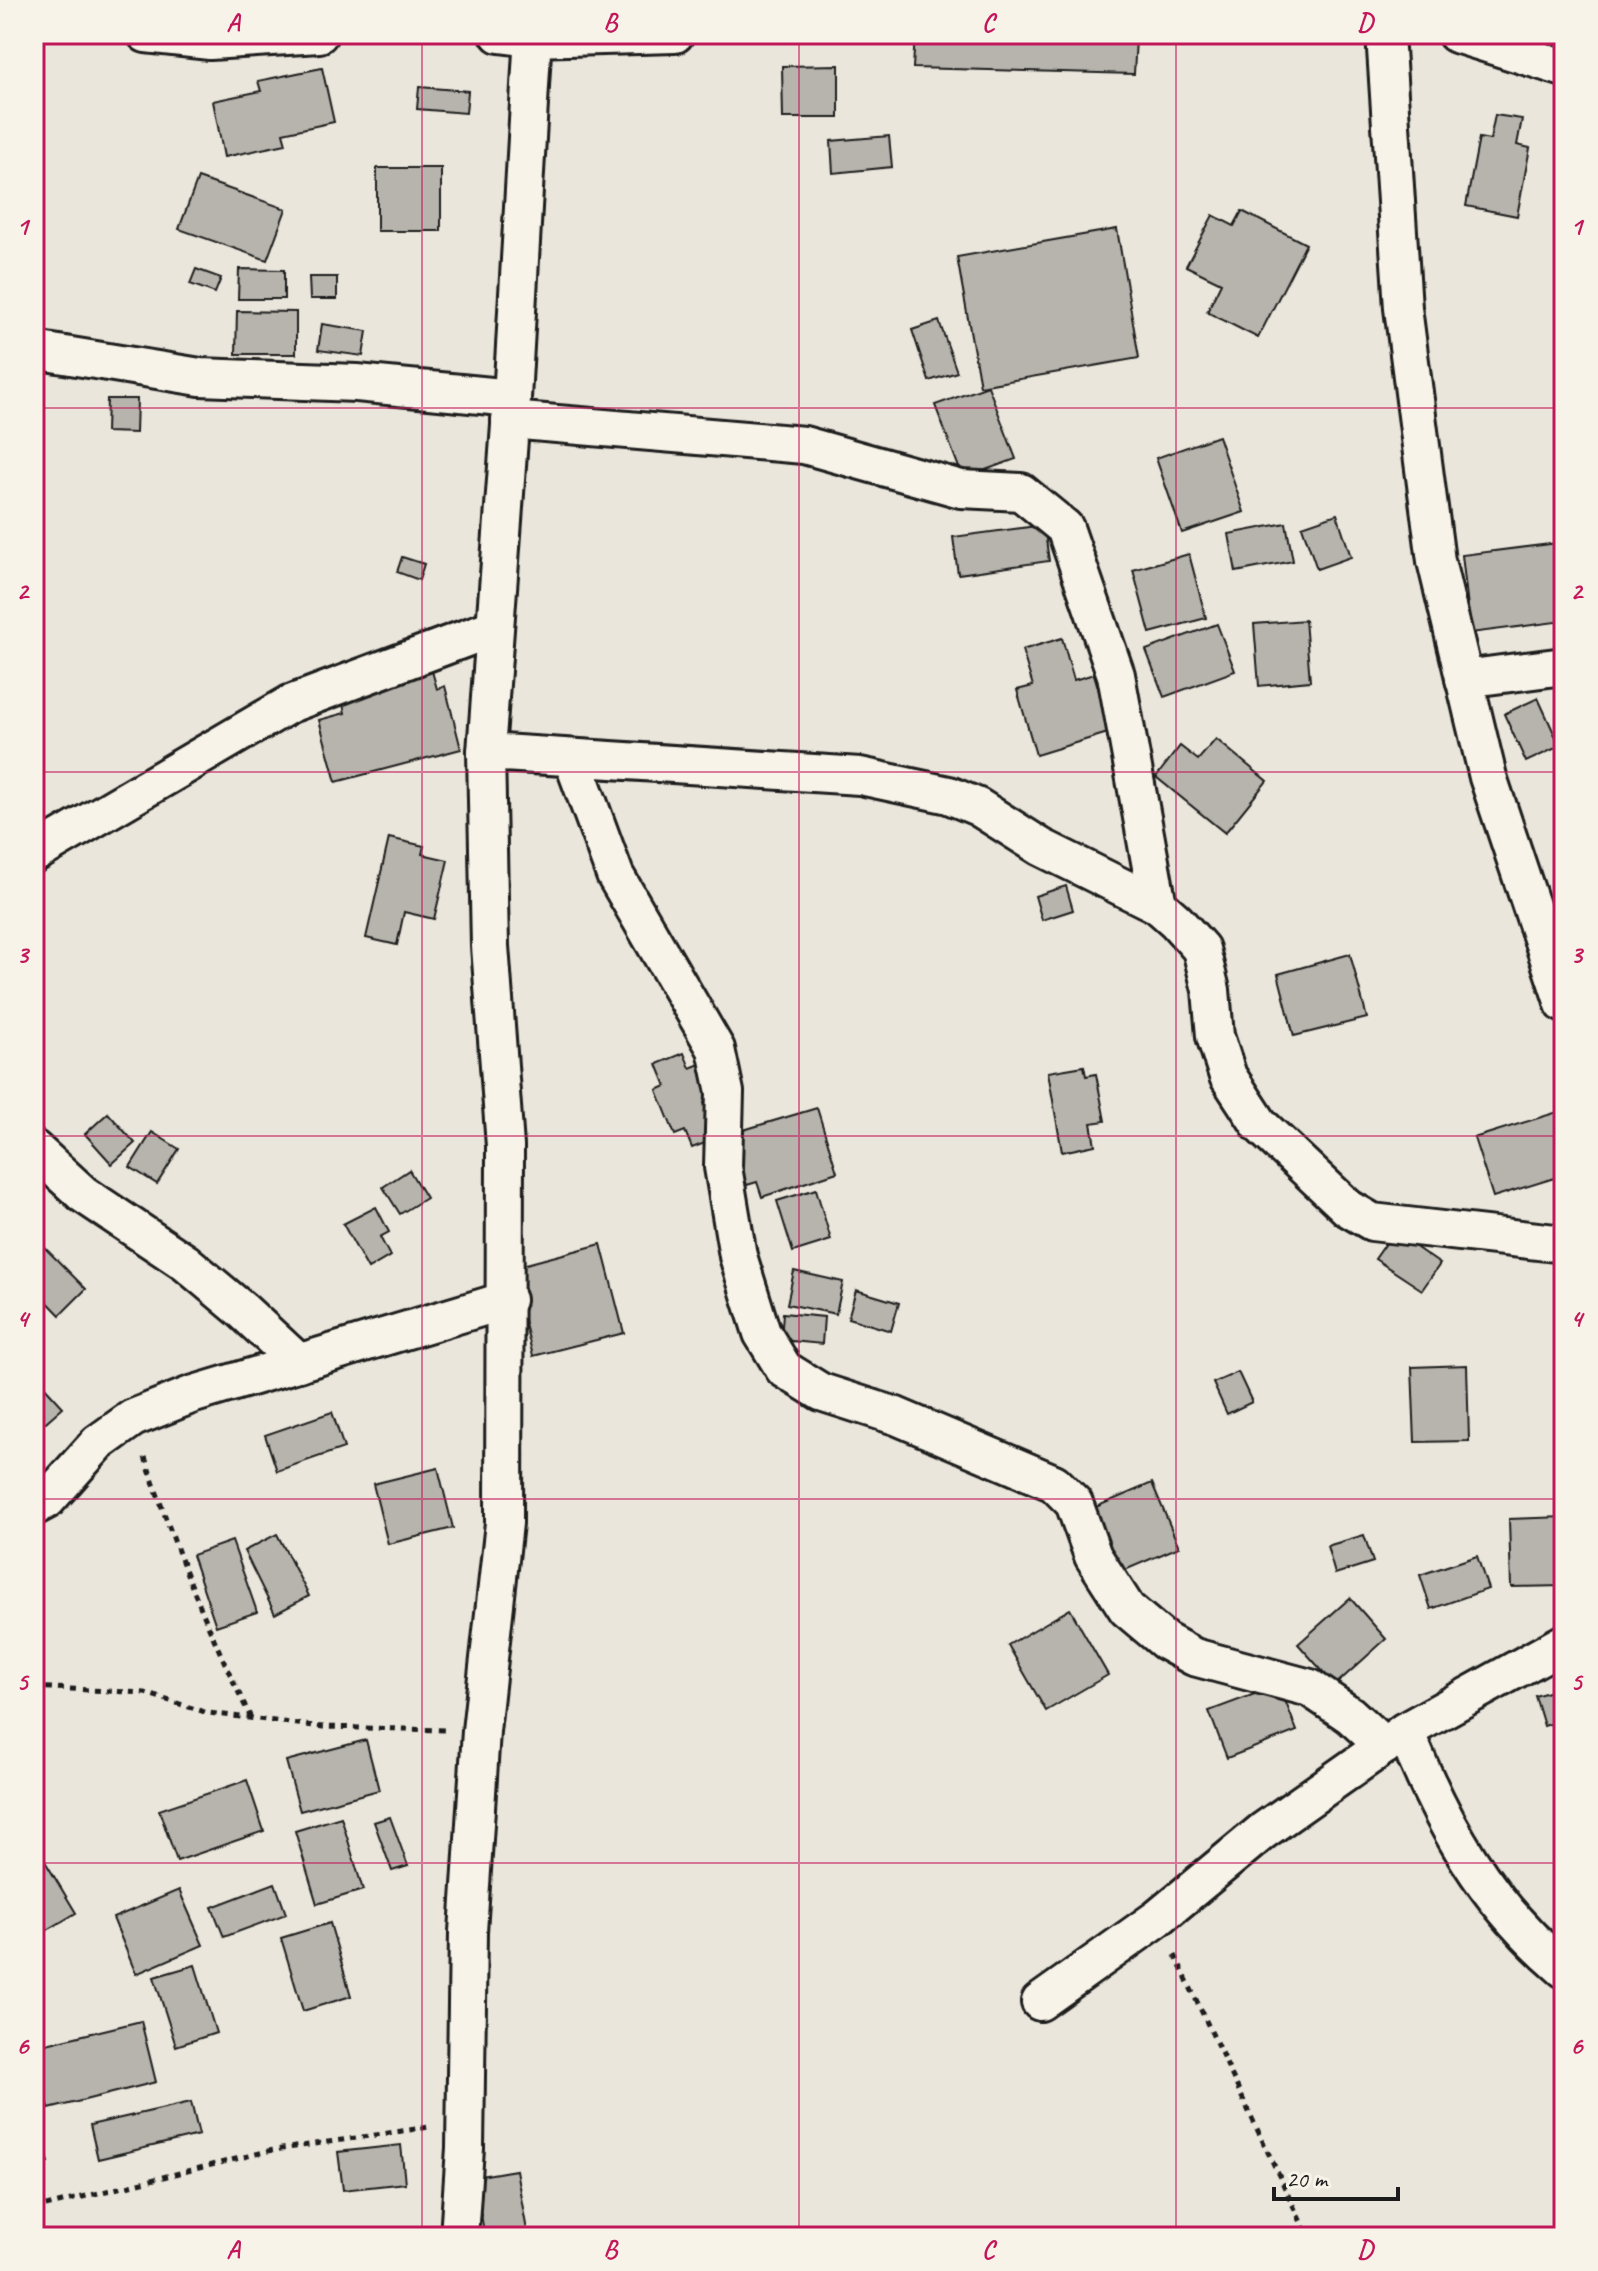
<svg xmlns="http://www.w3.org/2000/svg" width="1598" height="2271" viewBox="0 0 1598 2271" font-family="Caveat,sans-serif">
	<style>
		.building { fill: #b6b4ac; stroke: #1c1c1c; stroke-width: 2 }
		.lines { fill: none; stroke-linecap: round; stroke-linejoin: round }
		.street-casing { stroke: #1c1c1c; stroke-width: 42 }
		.path { stroke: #1c1c1c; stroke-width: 5; stroke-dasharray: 6 6; stroke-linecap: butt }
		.street { stroke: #f7f3e8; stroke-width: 36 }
		.grid { fill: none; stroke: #c2185b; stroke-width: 2; stroke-opacity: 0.55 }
		.neatline { fill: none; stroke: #c2185b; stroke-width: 3 }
		.grid-label { font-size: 26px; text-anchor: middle; font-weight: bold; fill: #c2185b }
	</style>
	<rect width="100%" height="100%" fill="#eae6dc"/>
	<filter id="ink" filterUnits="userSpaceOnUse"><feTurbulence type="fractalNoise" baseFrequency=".0125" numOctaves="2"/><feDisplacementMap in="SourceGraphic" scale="16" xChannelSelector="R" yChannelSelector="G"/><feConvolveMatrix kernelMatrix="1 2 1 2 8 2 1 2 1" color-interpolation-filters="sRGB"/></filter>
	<g filter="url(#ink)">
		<g class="building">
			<polygon points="915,34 1136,38 1134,74 913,68"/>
			<polygon points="839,65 839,118 783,118 782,66"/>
			<polygon points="322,68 334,122 283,133 286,144 224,157 213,101 261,91 258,81"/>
			<polygon points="419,87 468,91 466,113 417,109"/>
			<polygon points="1495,115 1522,119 1517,145 1530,148 1517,216 1466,206 1479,138 1490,140"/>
			<polygon points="889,136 892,167 833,173 831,141"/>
			<rect x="377" y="168" width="64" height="63"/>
			<polygon points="198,178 286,209 267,260 179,229"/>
			<polygon points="1242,211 1306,244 1258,338 1207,312 1221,283 1186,266 1213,215 1234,226"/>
			<polygon points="1117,229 1139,358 980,386 957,257"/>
			<polygon points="196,269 221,278 215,293 190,284"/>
			<polygon points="239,269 284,270 284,299 238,299"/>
			<polygon points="309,277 337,277 337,299 310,299"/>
			<polygon points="237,311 296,312 296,354 236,354"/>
			<polygon points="939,321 957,372 929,381 912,330"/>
			<polygon points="322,324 367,331 363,356 318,350"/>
			<polygon points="988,386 1016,459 963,478 935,405"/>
			<polygon points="107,399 137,399 136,433 106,432"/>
			<polygon points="1218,436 1244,512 1182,533 1156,458"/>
			<polygon points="1337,514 1351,557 1317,569 1302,526"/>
			<polygon points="1286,523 1293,561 1236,572 1229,534"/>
			<polygon points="1044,525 1049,561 958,574 953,537"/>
			<polygon points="1558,543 1564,621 1471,633 1462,555"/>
			<polygon points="1189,554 1206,618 1150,633 1133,570"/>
			<polygon points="402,557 424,564 419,580 397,572"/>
			<polygon points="1305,620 1310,681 1259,686 1254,624"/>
			<polygon points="1217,624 1235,671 1164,697 1146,650"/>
			<polygon points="1062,638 1074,680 1094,674 1111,732 1036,755 1017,690 1033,686 1022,650"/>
			<polygon points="432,671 437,689 445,686 461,749 336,782 319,720 345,713 341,695"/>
			<polygon points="1538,698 1560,746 1526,762 1504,714"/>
			<polygon points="1216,739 1267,781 1225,833 1156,777 1180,746 1198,760"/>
			<polygon points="389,838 424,846 422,854 448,860 434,919 404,912 397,945 366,938"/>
			<polygon points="1066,886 1073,910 1042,920 1035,896"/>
			<polygon points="1350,954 1367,1018 1294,1036 1278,974"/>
			<polygon points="684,1053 690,1068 700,1064 714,1100 704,1103 718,1138 692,1148 685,1131 675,1135 657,1090 666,1086 657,1064"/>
			<polygon points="1084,1066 1086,1076 1096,1074 1105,1121 1091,1123 1095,1145 1062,1152 1048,1072"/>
			<polygon points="817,1108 837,1172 762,1197 757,1182 747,1185 730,1134"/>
			<polygon points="1564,1110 1564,1175 1493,1197 1474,1138"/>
			<polygon points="108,1113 135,1143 112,1164 85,1134"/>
			<polygon points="152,1132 179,1149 157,1184 130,1167"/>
			<polygon points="409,1170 426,1198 400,1214 383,1187"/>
			<polygon points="816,1189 831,1240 793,1252 777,1201"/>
			<polygon points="376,1207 389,1232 380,1237 390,1256 368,1269 343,1224"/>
			<polygon points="1394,1232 1440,1264 1422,1290 1375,1259"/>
			<polygon points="34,1237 86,1289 60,1315 34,1288"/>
			<polygon points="601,1244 624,1333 533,1356 511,1268"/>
			<polygon points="794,1271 843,1282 836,1314 787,1304"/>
			<polygon points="856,1290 899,1303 891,1331 848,1318"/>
			<polygon points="783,1313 824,1317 822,1344 781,1340"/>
			<polygon points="1467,1365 1469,1441 1415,1442 1412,1367"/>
			<polygon points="1238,1372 1252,1402 1227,1414 1213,1383"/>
			<polygon points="42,1384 63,1407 39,1428 34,1422 34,1391"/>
			<polygon points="332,1412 344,1448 277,1471 265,1435"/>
			<polygon points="438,1468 453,1528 388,1544 373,1484"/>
			<polygon points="1152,1483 1179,1547 1118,1573 1091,1509"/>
			<polygon points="1564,1517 1564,1586 1511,1587 1509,1519"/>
			<polygon points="277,1534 309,1596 275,1614 244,1551"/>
			<polygon points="1364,1535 1373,1562 1335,1574 1327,1546"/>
			<polygon points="232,1541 257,1612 216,1626 192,1555"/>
			<polygon points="1477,1556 1488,1589 1431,1609 1420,1575"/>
			<polygon points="1350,1598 1386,1639 1335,1685 1298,1644"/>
			<polygon points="1070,1609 1108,1675 1046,1711 1008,1645"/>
			<polygon points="1279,1685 1297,1731 1227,1758 1209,1711"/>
			<polygon points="1564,1687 1564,1723 1563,1720 1544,1726 1535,1696"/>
			<polygon points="366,1740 379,1790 300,1811 286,1761"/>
			<polygon points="247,1780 264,1831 177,1861 159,1810"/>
			<polygon points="341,1817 363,1890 317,1904 295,1831"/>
			<polygon points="390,1817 408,1866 392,1871 374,1822"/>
			<polygon points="34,1843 76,1913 34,1938"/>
			<polygon points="275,1883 286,1914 224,1937 212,1907"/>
			<polygon points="179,1890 203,1945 136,1974 113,1918"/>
			<polygon points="330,1923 351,1996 303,2011 281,1938"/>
			<polygon points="195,1965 216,2033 176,2046 154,1977"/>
			<polygon points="141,2021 156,2082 49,2109 34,2047"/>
			<polygon points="191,2102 199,2135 98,2159 90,2125"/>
			<polygon points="37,2135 49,2162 34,2168 34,2137"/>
			<polygon points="401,2145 405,2183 343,2190 338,2152"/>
			<polygon points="516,2170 528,2236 485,2237 474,2177"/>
		</g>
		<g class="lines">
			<defs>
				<g id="street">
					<polyline points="146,34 210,41 319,34"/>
					<polyline points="499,34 532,38 675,34"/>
					<polyline points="1385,34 1403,308 1436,561 1488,777 1564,1004"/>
					<polyline points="1456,34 1564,68"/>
					<polyline points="34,350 200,377 357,383 512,398"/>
					<polyline points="510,420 804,445 961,489 1021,492 1065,528 1116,675 1158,905"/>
					<polyline points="1464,679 1564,666"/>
					<polyline points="486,752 860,776 949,795 978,807 1041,847 1158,905 1176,921 1201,949 1211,990 1215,1036 1228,1076 1260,1125 1348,1208 1372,1222 1564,1244"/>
					<polyline points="572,758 615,875 716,1049 725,1092 723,1167 738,1256 762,1333 784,1369 821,1392 896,1416 1054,1483 1074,1503 1093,1556 1127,1609 1165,1641 1194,1657 1310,1688 1350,1715 1384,1746"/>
					<polyline points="34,854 290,704 493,628"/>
					<polyline points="34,1149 83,1194 186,1263 242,1310 299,1363"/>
					<polyline points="34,1507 47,1500 98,1443 133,1418 191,1395 507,1300"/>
					<path d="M 1405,1731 C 1443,1825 1485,1902 1564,1969"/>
					<polyline points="1040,2002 1158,1918 1263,1831 1405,1731 1564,1643"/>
					<polyline points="459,2237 465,2148 468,1932 481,1731 504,1523 505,1146 490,946 486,752 512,398 533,34"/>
				</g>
			</defs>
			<use href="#street" class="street-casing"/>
			<g class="path">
				<path d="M 145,1457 C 174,1547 209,1633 251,1718"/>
				<polyline points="34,1687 145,1693 208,1713 323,1727 444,1730"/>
				<polyline points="1175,1955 1308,2237"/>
				<polyline points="34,2209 268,2151 429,2127"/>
			</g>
			<use href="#street" class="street"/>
		</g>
	</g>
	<path class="grid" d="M 422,34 L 422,2237M 799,34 L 799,2237M 1176,34 L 1176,2237M 34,408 L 1564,408M 34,772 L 1564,772M 34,1136 L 1564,1136M 34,1499 L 1564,1499M 34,1863 L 1564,1863"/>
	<rect width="1598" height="2271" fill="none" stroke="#f7f3e8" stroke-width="88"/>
	<path d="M1274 2187v12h124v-12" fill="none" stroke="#1c1c1c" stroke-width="4"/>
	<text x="1286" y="2187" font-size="24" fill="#1c1c1c" stroke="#f7f3e8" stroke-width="6" paint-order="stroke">20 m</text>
	<rect x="44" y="44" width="1510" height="2183" class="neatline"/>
	<g class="grid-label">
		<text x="233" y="31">A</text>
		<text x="610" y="31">B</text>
		<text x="988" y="31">C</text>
		<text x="1365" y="31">D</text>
		<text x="22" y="235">1</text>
		<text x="1576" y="235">1</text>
		<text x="22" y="599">2</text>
		<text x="1576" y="599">2</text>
		<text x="22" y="963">3</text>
		<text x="1576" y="963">3</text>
		<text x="22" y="1327">4</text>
		<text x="1576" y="1327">4</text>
		<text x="22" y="1690">5</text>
		<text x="1576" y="1690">5</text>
		<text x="22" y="2054">6</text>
		<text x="1576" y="2054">6</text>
		<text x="233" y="2258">A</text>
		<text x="610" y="2258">B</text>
		<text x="988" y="2258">C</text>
		<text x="1365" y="2258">D</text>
	</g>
</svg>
